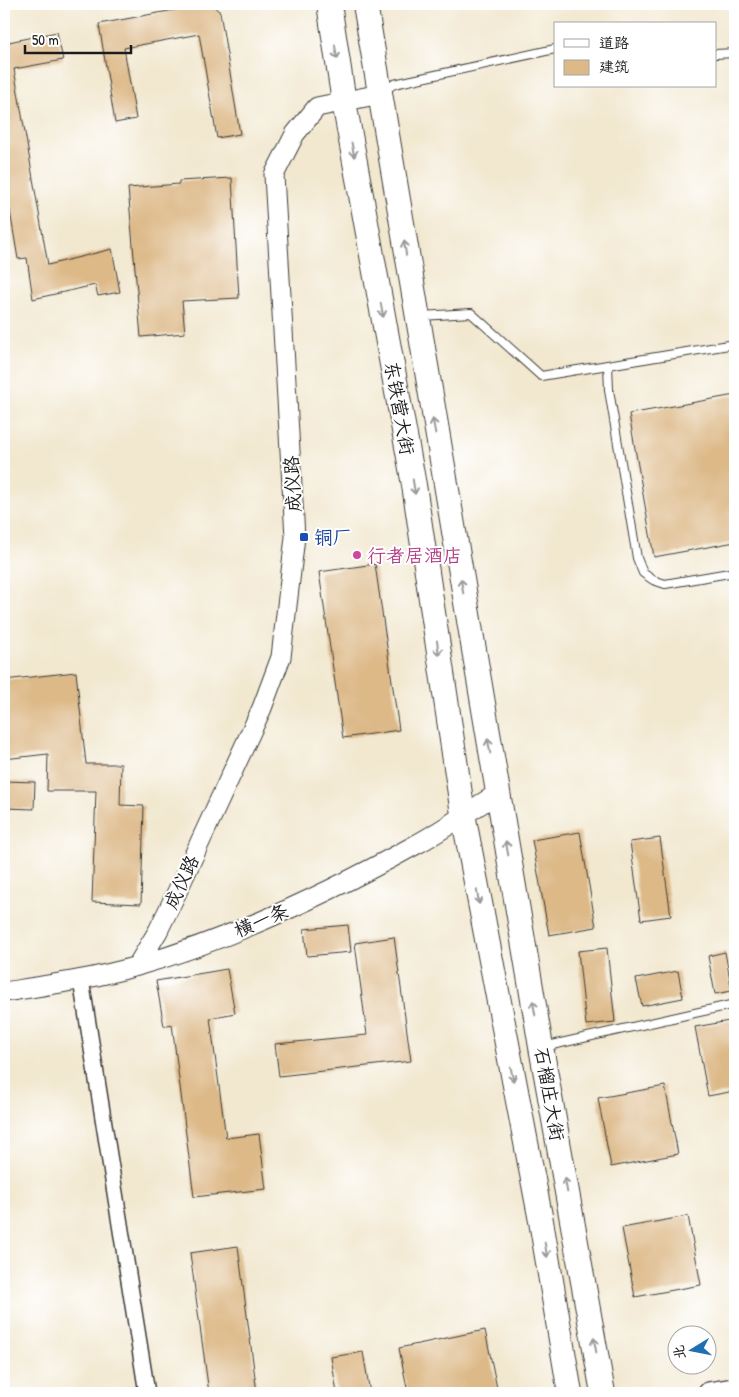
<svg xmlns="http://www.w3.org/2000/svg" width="739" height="1397" viewBox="0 0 739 1397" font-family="'Patrick Hand','LXGW WenKai TC',sans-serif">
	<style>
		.building { fill: #ddb988 }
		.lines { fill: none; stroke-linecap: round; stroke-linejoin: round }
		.service-casing { stroke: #3c3b37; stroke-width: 10 }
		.minor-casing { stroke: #3c3b37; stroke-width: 18 }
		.tertiary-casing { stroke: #3c3b37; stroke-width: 21 }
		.secondary-casing { stroke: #3c3b37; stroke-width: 24 }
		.primary-casing { stroke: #3c3b37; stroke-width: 26 }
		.service { stroke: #fff; stroke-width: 8 }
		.minor { stroke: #fff; stroke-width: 15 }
		.tertiary { stroke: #fff; stroke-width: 19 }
		.secondary { stroke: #fff; stroke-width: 21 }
		.primary { stroke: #fff; stroke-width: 24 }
		.oneway { stroke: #999 }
		.transit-dot { fill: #1a4fb4; stroke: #fff; stroke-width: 2 }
		.hotel-dot { fill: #d1479c; stroke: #fff; stroke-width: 2 }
		.labels { text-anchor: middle; stroke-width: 4; stroke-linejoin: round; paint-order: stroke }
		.street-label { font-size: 19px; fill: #1c1c1c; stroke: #fff }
		.transit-label { font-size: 19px; fill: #164399; stroke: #fff; text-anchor: start }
		.hotel-label { font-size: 19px; fill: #b23c85; stroke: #fff; text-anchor: start }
	</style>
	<rect width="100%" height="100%" fill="#fff"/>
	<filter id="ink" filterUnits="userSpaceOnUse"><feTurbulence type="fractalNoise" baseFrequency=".02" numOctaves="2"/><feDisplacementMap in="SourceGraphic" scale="10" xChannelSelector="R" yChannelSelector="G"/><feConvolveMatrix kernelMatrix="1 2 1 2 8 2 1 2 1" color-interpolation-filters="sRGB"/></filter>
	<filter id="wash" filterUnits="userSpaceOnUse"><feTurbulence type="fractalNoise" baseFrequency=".0096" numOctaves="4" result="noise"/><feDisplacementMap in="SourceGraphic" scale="20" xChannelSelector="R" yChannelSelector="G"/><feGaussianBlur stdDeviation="1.12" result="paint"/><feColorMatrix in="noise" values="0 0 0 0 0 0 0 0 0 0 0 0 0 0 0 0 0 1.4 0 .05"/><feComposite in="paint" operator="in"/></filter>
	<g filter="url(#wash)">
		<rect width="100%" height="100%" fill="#f2e8d0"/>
		<g id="blocks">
			<g class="building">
				<polygon points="206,4 211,4 220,12 240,134 217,138 199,34 124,48 136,119 115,123 99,24"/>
				<polygon points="57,32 63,60 14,69 48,265 112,249 120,292 98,296 95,285 33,299 27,258 18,259 4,175 4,43"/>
				<polygon points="232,178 239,298 182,301 185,333 141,337 128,188 179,184 179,181"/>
				<polygon points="735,395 735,542 654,557 629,414"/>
				<polygon points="375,564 399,730 343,738 319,572"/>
				<polygon points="76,672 86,764 121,764 120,805 144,806 141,904 92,902 96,791 47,791 48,754 4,759 4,680"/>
				<polygon points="4,781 35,782 34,809 4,808"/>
				<polygon points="580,832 596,927 549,935 532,840"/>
				<polygon points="660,838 671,916 641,920 630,842"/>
				<polygon points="348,925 351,952 307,956 304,929"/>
				<polygon points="394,937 411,1061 279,1076 275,1044 367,1035 355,943"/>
				<polygon points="607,948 615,1022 586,1025 578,951"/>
				<polygon points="725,952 732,991 715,994 708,956"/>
				<polygon points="227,969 235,1013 210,1018 226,1138 259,1134 266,1189 194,1197 172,1024 164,1026 156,981"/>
				<polygon points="678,971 683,998 642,1006 636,979"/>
				<polygon points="735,1020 735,1091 708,1096 695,1027"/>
				<polygon points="665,1086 678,1154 611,1167 598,1098"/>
				<polygon points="688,1216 701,1285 635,1297 622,1228"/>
				<polygon points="238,1246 257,1393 209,1393 190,1253"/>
				<polygon points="485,1330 498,1393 408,1393 399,1348"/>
				<polygon points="363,1352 370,1393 337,1393 331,1357"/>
			</g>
		</g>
	</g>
	<g filter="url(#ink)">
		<use href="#blocks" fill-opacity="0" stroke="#3c3b37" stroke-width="1"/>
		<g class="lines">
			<defs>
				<g id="service">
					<polyline points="715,54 735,53"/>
					<polyline points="384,91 394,84 555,49"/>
					<polyline points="421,316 471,313 541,376 735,344"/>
					<polyline points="608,365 609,390 637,558 643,573 653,580 665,584 735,572"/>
					<polyline points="543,1047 735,1004"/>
				</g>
				<polyline id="minor" points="81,980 147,1393"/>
				<g id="tertiary">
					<polyline points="137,966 158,931 176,894 262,708 281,657 295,537 274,175 295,134 317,107 380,94"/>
					<path d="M 4,992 C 49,985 93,979 137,966 C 234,938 329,893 417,844 C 445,829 470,810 497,794"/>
				</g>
				<polyline id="secondary" points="709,1393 735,1389"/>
				<g id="primary">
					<polyline points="329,4 344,102 414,485 463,814 541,1221 570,1393"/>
					<polyline points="365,4 541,1047 603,1393"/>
				</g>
			</defs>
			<use href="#service" class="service-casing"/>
			<use href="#minor" class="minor-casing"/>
			<use href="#tertiary" class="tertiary-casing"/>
			<use href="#secondary" class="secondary-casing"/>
			<use href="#primary" class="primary-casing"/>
			<use href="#service" class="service"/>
			<use href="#minor" class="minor"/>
			<use href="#tertiary" class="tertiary"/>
			<use href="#secondary" class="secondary"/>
			<use href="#primary" class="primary"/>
		</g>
		<defs><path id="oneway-shaft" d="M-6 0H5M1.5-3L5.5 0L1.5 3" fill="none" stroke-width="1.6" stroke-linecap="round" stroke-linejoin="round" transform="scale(1.25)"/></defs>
		<g class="oneway">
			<use href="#oneway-shaft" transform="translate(336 52) rotate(81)"/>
			<use href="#oneway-shaft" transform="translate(353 150) rotate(79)"/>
			<use href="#oneway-shaft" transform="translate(405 248) rotate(-99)"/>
			<use href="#oneway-shaft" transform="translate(382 310) rotate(79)"/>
			<use href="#oneway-shaft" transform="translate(434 426) rotate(-100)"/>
			<use href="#oneway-shaft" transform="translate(414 487) rotate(81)"/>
			<use href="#oneway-shaft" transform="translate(462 586) rotate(-100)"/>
			<use href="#oneway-shaft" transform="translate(438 648) rotate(82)"/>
			<use href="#oneway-shaft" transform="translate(489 746) rotate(-100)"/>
			<use href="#oneway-shaft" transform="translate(507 848) rotate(-100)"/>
			<use href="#oneway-shaft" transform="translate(478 897) rotate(80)"/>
			<use href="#oneway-shaft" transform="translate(534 1008) rotate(-100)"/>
			<use href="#oneway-shaft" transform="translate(512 1074) rotate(79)"/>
			<use href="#oneway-shaft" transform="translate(566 1185) rotate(-100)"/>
			<use href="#oneway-shaft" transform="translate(546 1250) rotate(80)"/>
			<use href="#oneway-shaft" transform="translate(595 1345) rotate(-100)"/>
		</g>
	</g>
	<rect class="transit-dot" x="299" y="532" width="10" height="10" rx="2.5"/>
	<circle class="hotel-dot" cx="357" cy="555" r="5"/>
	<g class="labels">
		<g class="street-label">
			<text transform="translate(400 408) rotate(80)" y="7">东铁营大街</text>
			<text transform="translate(292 484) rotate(-93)" y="7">成仪路</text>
			<text transform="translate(181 882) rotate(-65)" y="7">成仪路</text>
			<text transform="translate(261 920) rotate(-23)" y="7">横一条</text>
			<text transform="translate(550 1094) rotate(80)" y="7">石榴庄大街</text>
		</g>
		<g class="transit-label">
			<text x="314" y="544">铜厂</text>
		</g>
		<g class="hotel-label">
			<text x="367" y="562">行者居酒店</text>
		</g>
	</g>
	<rect width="739" height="1397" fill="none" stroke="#fff" stroke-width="20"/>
	<rect x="554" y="22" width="162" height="65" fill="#ffffff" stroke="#a4a4a4"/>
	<rect x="564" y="39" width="25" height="8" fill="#ffffff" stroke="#a4a4a4"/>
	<text x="599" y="48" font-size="15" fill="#1c1c1c">道路</text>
	<rect x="564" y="60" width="25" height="15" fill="#ddb988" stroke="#a4a4a4"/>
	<text x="599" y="72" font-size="15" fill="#1c1c1c">建筑</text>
	<g transform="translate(692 1350) rotate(260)"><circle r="24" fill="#ffffff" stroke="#a4a4a4"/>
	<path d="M0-4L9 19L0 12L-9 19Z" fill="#1f6fb2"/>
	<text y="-8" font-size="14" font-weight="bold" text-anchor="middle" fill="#1c1c1c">北</text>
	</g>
	<path d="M25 45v8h106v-8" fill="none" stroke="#1c1c1c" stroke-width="2.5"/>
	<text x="32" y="45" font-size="15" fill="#1c1c1c" stroke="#ffffff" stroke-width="4" paint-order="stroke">50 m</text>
</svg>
